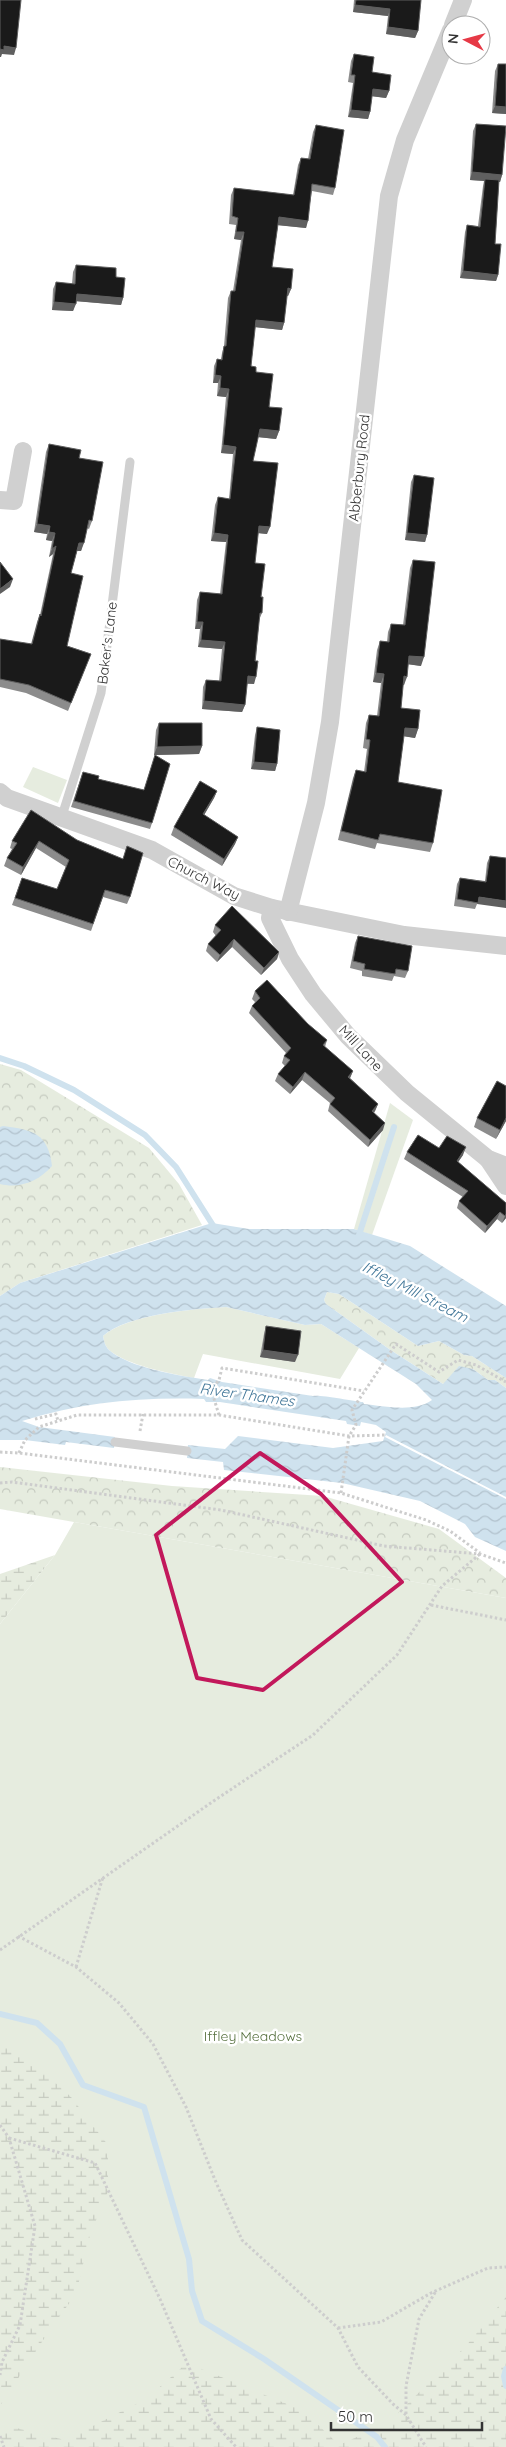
<svg xmlns="http://www.w3.org/2000/svg" width="506" height="2447" viewBox="0 0 506 2447" font-family="Quicksand,sans-serif">
	<style>
		.green { fill: #e6ecdf }
		.forest { fill: url(#forest-crowns) }
		.wetland { fill: url(#wetland-marsh) }
		.water { fill: url(#water-waves); fill-rule: evenodd }
		.pier { fill: #fff }
		.lines { fill: none; stroke-linecap: round; stroke-linejoin: round }
		.stream { stroke: #cfe2ee; stroke-width: 6 }
		.path { stroke: #cdcdcd; stroke-width: 3; stroke-dasharray: 2.5 2.5; stroke-linecap: butt }
		.lane { stroke: #d0d0d0; stroke-width: 9 }
		.street { stroke: #d0d0d0; stroke-width: 18 }
		.wall { fill: #8c8c8c }
		.shaded-wall { fill: #5f5f5f }
		.building { fill: #1a1a1a; stroke: #5f5f5f }
		.marked { fill: none; stroke: #c2185b; stroke-width: 4; stroke-linejoin: round }
		.labels { text-anchor: middle; stroke-width: 5; stroke-linejoin: round; paint-order: stroke }
		.street-label { font-size: 14px; fill: #333; stroke: #fff }
		.park-label { font-size: 14px; fill: #56703f; stroke: #fff }
		.water-label { font-size: 15px; font-style: italic; fill: #3f7597; stroke: #fff }
	</style>
	<defs>
		<pattern id="forest-crowns" width="20" height="18" patternUnits="userSpaceOnUse" patternTransform="scale(1.25)"><rect width="20" height="18" fill="#e6ecdf"/><path d="M2 6a3 3 0 1 1 6 0M12 15a3 3 0 1 1 6 0" fill="none" stroke="#c6cbc0"/></pattern>
		<pattern id="wetland-marsh" width="20" height="14" patternUnits="userSpaceOnUse" patternTransform="scale(1.25)"><rect width="20" height="14" fill="#e6ecdf"/><path d="M1 5h8M5 5V1M11 12h8M15 12V8" fill="none" stroke="#c6cbc0"/></pattern>
		<pattern id="water-waves" width="16" height="10" patternUnits="userSpaceOnUse" patternTransform="scale(1.25)"><rect width="16" height="10" fill="#cfe2ee"/><path d="M0 5q4-4 8 0t8 0" fill="none" stroke="#b2c2cd"/></pattern>
	</defs>
	<rect width="100%" height="100%" fill="#fff"/>
	<g class="green">
		<polygon points="33,767 67,780 58,803 23,787"/>
		<polygon points="390,1103 413,1120 372,1235 354,1229"/>
		<path d="M 226,1307 L 305,1325 L 321,1324 L 359,1348 L 340,1379 L 203,1354 L 194,1378 C 172,1374 126,1365 109,1350 C 105,1346 104,1341 103,1336 C 129,1314 193,1309 226,1307 Z"/>
		<polygon points="74,1522 506,1598 506,2447 0,2447 0,1624 55,1555"/>
	</g>
	<g class="forest">
		<polygon points="0,1064 21,1070 149,1148 179,1184 202,1225 20,1283 0,1296"/>
		<polygon points="327,1292 339,1294 418,1346 439,1341 464,1355 472,1356 506,1378 506,1388 495,1380 488,1380 473,1369 443,1384 389,1349 326,1304 324,1300"/>
		<polygon points="0,1467 172,1486 323,1496 439,1529 506,1578 506,1598 0,1509"/>
	</g>
	<g class="wetland">
		<polygon points="55,1555 0,1624 0,1574"/>
		<polygon points="0,2039 20,2050 71,2097 108,2145 108,2191 90,2235 76,2294 51,2328 0,2406"/>
		<polygon points="506,2297 506,2447 0,2447 0,2424 65,2440 146,2399 187,2363 304,2411 339,2445 388,2423 466,2346"/>
	</g>
	<g class="water">
		<path d="M 3,1126 C 33,1130 48,1133 52,1166 C 39,1181 20,1189 0,1184 L 0,1127 Z"/>
		<path d="M 212,1223 L 249,1229 L 354,1229 L 410,1246 L 506,1306 L 506,1378 L 472,1356 L 464,1355 L 439,1341 L 418,1346 L 339,1294 L 327,1292 L 324,1300 L 326,1304 L 389,1349 L 443,1384 L 459,1366 L 473,1369 L 488,1380 L 495,1380 L 506,1388 L 506,1551 L 475,1537 L 465,1524 L 420,1501 L 342,1483 L 224,1470 L 223,1462 L 187,1458 L 188,1445 L 225,1449 L 238,1436 L 333,1448 L 383,1441 L 386,1432 L 376,1425 L 361,1422 L 360,1426 L 347,1424 L 346,1421 L 220,1402 L 206,1402 L 204,1399 C 140,1397 83,1402 22,1421 L 39,1427 L 115,1437 L 114,1448 L 66,1442 L 65,1445 L 25,1440 L 0,1440 L 0,1296 L 20,1283 ZM 226,1307 L 305,1325 L 321,1324 L 416,1384 L 432,1400 C 414,1413 384,1406 364,1404 L 363,1402 C 354,1401 317,1394 313,1396 L 222,1382 L 210,1378 L 208,1380 C 182,1376 129,1368 109,1350 C 105,1346 104,1341 103,1336 C 128,1314 193,1309 226,1307 Z"/>
	</g>
	<polygon class="pier" points="386,1435 506,1497 506,1499 385,1437"/>
	<g class="lines">
		<g class="stream">
			<polyline points="0,1058 24,1066 74,1090 145,1135 176,1167 216,1230"/>
			<polyline points="358,1238 394,1127"/>
			<polyline points="0,2014 37,2023 60,2044 83,2085 144,2107 189,2259 192,2291 202,2321 264,2359 377,2437 385,2447"/>
			<polyline points="506,2369 504,2376 506,2386"/>
		</g>
		<g class="path">
			<polyline points="219,1415 211,1389 219,1380 222,1368 364,1391"/>
			<polyline points="35,1419 56,1414 58,1421"/>
			<polyline points="140,1431 143,1414"/>
			<polyline points="0,1452 19,1453 341,1493 426,1520 450,1531 480,1553"/>
			<polyline points="19,1453 25,1440 39,1427 77,1415 219,1415 349,1436 386,1435"/>
			<polyline points="0,1483 12,1482 221,1510 384,1546 480,1554 506,1563"/>
			<polyline points="341,1493 349,1436 356,1425 352,1410 396,1344 439,1372 458,1360 476,1365 506,1382"/>
			<polyline points="431,1605 506,1620"/>
			<polyline points="18,1936 76,1967 119,2003 153,2044 186,2107 215,2180 242,2240 338,2328 358,2367 393,2404 406,2415 426,2447"/>
			<polyline points="0,1950 215,1800 313,1735 397,1655 442,1586 480,1554"/>
			<polyline points="76,1967 103,1877"/>
			<polyline points="0,2125 9,2138 35,2226 20,2325 2,2362 0,2375"/>
			<polyline points="9,2138 95,2163 160,2299 211,2419 236,2447"/>
			<polyline points="338,2328 381,2322 431,2293 488,2268 506,2267"/>
			<polyline points="406,2414 406,2386 419,2319 436,2291"/>
			<polyline points="0,2436 4,2447"/>
		</g>
		<g class="lane">
			<polyline points="61,819 101,693 130,462"/>
			<polyline points="115,1442 187,1451"/>
		</g>
		<g class="street">
			<polyline points="453,25 463,0"/>
			<polyline points="0,500 14,501 23,451"/>
			<polyline points="0,792 7,798 152,850 234,896 272,908 404,935 506,946"/>
			<polyline points="272,908 270,918 290,959 313,994 348,1036 407,1093 488,1159 506,1166"/>
			<polyline points="288,912 316,803 330,722 389,196 405,140 451,30"/>
			<polyline points="488,1159 506,1186"/>
		</g>
	</g>
	<g class="wall">
		<polygon points="354,0 421,0 418,31 415,38 386,34 388,16 353,12"/>
		<polygon points="354,54 372,72 389,91 386,98 372,96 370,112 368,119 348,117 353,83 348,82 351,61"/>
		<polygon points="498,64 506,114 492,113 495,71"/>
		<polygon points="476,124 502,175 500,182 499,182 495,244 498,275 496,281 460,278 465,232 467,225 478,226 483,186 484,181 470,180 473,131"/>
		<polygon points="316,125 335,188 333,195 312,191 306,228 278,225 272,267 291,289 288,296 287,296 284,323 282,330 255,327 251,366 256,372 279,431 276,439 258,437 253,461 267,534 258,533 255,563 261,597 262,613 259,620 254,684 247,684 245,705 242,712 202,709 203,687 206,680 219,681 222,649 198,647 200,629 195,629 197,600 200,592 220,594 226,542 211,541 215,505 218,497 229,499 233,454 221,453 226,397 217,396 218,383 213,383 214,366 217,359 221,359 222,353 224,346 228,298 231,291 233,291 241,240 234,239 236,225 229,224 231,195 234,188 293,195 298,165 301,158 308,159 313,132"/>
		<polygon points="76,265 116,277 123,298 121,305 76,301 73,311 52,310 53,289 56,282 72,284 73,272"/>
		<polygon points="49,444 79,458 92,521 89,529 87,528 81,551 77,551 71,573 67,646 91,654 68,711 26,693 0,687 0,639 31,644 37,622 40,614 40,615 53,554 49,557 52,541 46,540 47,534 34,532 46,452"/>
		<polygon points="414,475 427,535 425,542 405,540 411,482"/>
		<polygon points="413,560 421,666 408,664 404,685 403,685 401,708 418,729 415,738 404,736 398,782 433,843 430,852 377,843 375,849 338,840 353,778 356,770 364,772 367,749 363,748 366,723 369,715 377,716 381,683 373,682 377,650 380,641 387,642 388,632 391,624 403,625 410,568"/>
		<polygon points="159,723 202,746 199,754 154,755 156,730"/>
		<polygon points="257,727 277,764 275,771 251,769 255,735"/>
		<polygon points="155,755 152,823 150,829 71,807 83,772 98,779 144,790"/>
		<polygon points="217,791 214,798 204,815 238,837 235,844 222,866 171,835 174,827"/>
		<polygon points="77,840 123,859 127,846 130,897 127,904 103,897 91,931 12,905 22,878 57,889 66,867 36,848 21,875 4,866 7,858 12,849 10,848 12,841"/>
		<polygon points="490,856 506,858 477,904 475,909 454,906 457,884 460,878 485,881 487,863"/>
		<polygon points="215,925 279,952 277,959 261,975 232,947 217,962 206,951 208,944 216,936 213,932"/>
		<polygon points="358,936 408,971 405,978 394,976 392,981 362,976 362,971 350,968 355,943"/>
		<polygon points="255,991 308,1024 327,1040 325,1047 353,1071 350,1078 378,1104 375,1111 374,1113 383,1130 368,1147 328,1111 330,1103 302,1080 290,1094 275,1081 278,1074 285,1066 282,1063 284,1056 286,1053 249,1013 252,1006 255,1002 252,999"/>
		<polygon points="477,1118 506,1121 496,1139 474,1127"/>
		<polygon points="439,1148 463,1155 458,1162 506,1203 506,1218 502,1223 497,1219 485,1233 457,1208 459,1201 463,1197 404,1159 407,1152"/>
		<polygon points="266,1326 295,1362 260,1357 264,1334"/>
	</g>
	<g class="shaded-wall">
		<polygon points="355,5 390,9 388,16 353,12"/>
		<polygon points="388,27 418,31 415,38 386,34"/>
		<polygon points="4,46 16,48 14,55 2,54 1,57 0,57 0,49"/>
		<polygon points="373,89 389,91 386,98 370,96"/>
		<polygon points="495,106 506,107 506,114 492,113"/>
		<polygon points="351,110 370,112 368,119 348,117"/>
		<polygon points="472,172 502,175 500,182 470,180"/>
		<polygon points="279,217 308,221 306,228 276,225"/>
		<polygon points="236,232 244,232 241,240 234,239"/>
		<polygon points="463,271 498,275 496,281 460,278"/>
		<polygon points="288,288 291,289 288,296 285,295"/>
		<polygon points="77,294 123,298 121,305 74,301"/>
		<polygon points="54,302 76,304 73,311 52,310"/>
		<polygon points="256,320 284,323 282,330 253,327"/>
		<polygon points="215,375 221,376 218,383 213,383"/>
		<polygon points="220,388 229,389 226,397 217,396"/>
		<polygon points="260,429 279,431 276,439 257,437"/>
		<polygon points="223,445 236,447 233,454 221,453"/>
		<polygon points="37,524 50,526 47,534 34,532"/>
		<polygon points="259,526 270,527 267,534 257,533"/>
		<polygon points="49,532 55,533 52,541 46,540"/>
		<polygon points="214,533 228,535 226,542 211,541"/>
		<polygon points="407,533 427,535 425,542 405,540"/>
		<polygon points="79,543 84,543 81,551 76,551"/>
		<polygon points="56,546 53,554 49,557 52,549"/>
		<polygon points="13,579 10,587 0,594 0,589"/>
		<polygon points="197,622 203,622 200,629 195,629"/>
		<polygon points="201,640 225,642 222,649 198,647"/>
		<polygon points="409,656 424,657 421,666 406,664"/>
		<polygon points="376,673 384,674 381,683 373,682"/>
		<polygon points="248,676 256,677 254,684 245,683"/>
		<polygon points="404,676 407,677 404,685 401,685"/>
		<polygon points="204,701 245,705 242,712 202,709"/>
		<polygon points="405,728 418,729 415,738 402,736"/>
		<polygon points="202,746 199,754 154,755 157,747"/>
		<polygon points="254,762 277,764 275,771 251,769"/>
		<polygon points="217,791 214,798 200,822 203,814"/>
		<polygon points="238,837 235,844 222,866 224,859"/>
		<polygon points="39,841 36,848 21,875 23,867"/>
		<polygon points="479,897 506,901 506,908 477,904"/>
		<polygon points="234,939 232,947 217,962 220,955"/>
		<polygon points="279,952 277,959 261,975 264,968"/>
		<polygon points="353,1071 350,1078 345,1084 348,1077"/>
		<polygon points="305,1072 302,1080 290,1094 293,1087"/>
		<polygon points="378,1104 375,1111 369,1118 372,1111"/>
		<polygon points="506,1118 506,1121 496,1139 500,1130"/>
		<polygon points="385,1123 383,1130 368,1147 370,1140"/>
		<polygon points="466,1147 463,1155 454,1168 457,1161"/>
		<polygon points="500,1212 497,1219 485,1233 487,1226"/>
		<polygon points="506,1214 506,1218 502,1223 505,1216"/>
		<polygon points="263,1350 298,1355 295,1362 260,1357"/>
	</g>
	<g class="building">
		<polygon points="0,0 21,0 16,48 4,46 4,50 0,49"/>
		<polygon points="356,0 421,0 418,31 388,27 390,9 355,5"/>
		<polygon points="354,54 374,57 372,72 391,75 389,91 373,89 370,112 351,110 355,75 351,75"/>
		<polygon points="498,64 506,64 506,107 495,106"/>
		<polygon points="476,124 506,126 502,175 472,172"/>
		<polygon points="316,125 344,130 335,188 312,184 308,221 279,217 272,267 293,269 291,289 288,288 284,323 256,320 251,366 256,367 256,372 273,374 269,407 282,408 279,431 260,429 253,461 278,463 270,527 259,526 255,563 265,564 261,597 263,597 262,613 260,613 255,661 258,661 256,677 248,676 245,705 204,701 206,680 221,681 225,642 201,640 203,622 197,622 200,592 222,594 228,535 214,533 218,497 230,499 236,447 223,445 229,389 220,388 221,376 215,375 217,359 222,360 224,346 226,346 231,291 235,291 244,232 236,232 238,218 232,216 234,188 294,195 301,158 310,159"/>
		<polygon points="485,179 499,180 495,244 501,244 498,275 463,271 467,225 480,227"/>
		<polygon points="76,265 116,268 116,277 125,278 123,298 77,294 76,304 54,302 56,282 75,284"/>
		<polygon points="49,444 81,450 79,458 103,462 92,521 89,520 84,543 79,543 71,573 83,576 67,646 91,654 71,703 29,685 0,679 0,639 32,644 40,614 41,616 56,546 52,549 55,533 49,532 50,526 37,524"/>
		<polygon points="414,475 434,478 427,535 407,533"/>
		<polygon points="413,560 435,562 424,657 409,656 407,677 404,676 401,708 420,710 418,729 405,728 398,782 442,790 433,843 380,834 378,840 341,831 356,770 366,772 370,740 366,739 369,715 379,716 384,674 376,673 380,641 389,642 391,624 405,625"/>
		<polygon points="0,562 13,579 0,589"/>
		<polygon points="159,723 202,723 202,746 157,747"/>
		<polygon points="257,727 280,730 277,764 254,762"/>
		<polygon points="155,755 170,764 152,823 74,801 83,772 99,776 98,779 144,790"/>
		<polygon points="200,781 217,791 203,814 238,837 224,859 174,827"/>
		<polygon points="31,810 77,840 123,859 127,846 143,853 130,897 105,890 93,924 15,898 22,878 57,889 69,860 39,841 23,867 7,858 17,843 12,841"/>
		<polygon points="490,856 506,858 506,901 479,897 478,903 457,899 460,878 486,882"/>
		<polygon points="232,906 279,952 264,968 234,939 220,955 208,944 221,930 215,925"/>
		<polygon points="358,936 412,946 408,971 396,969 395,974 364,969 365,964 353,961"/>
		<polygon points="267,980 308,1024 327,1040 323,1045 353,1071 348,1077 378,1104 372,1111 385,1123 370,1140 330,1104 335,1098 305,1072 293,1087 278,1074 290,1060 284,1056 291,1048 252,1006 260,998 255,991"/>
		<polygon points="497,1081 506,1086 506,1118 500,1130 477,1118"/>
		<polygon points="418,1135 439,1148 447,1136 466,1147 457,1161 506,1203 506,1214 505,1216 500,1212 487,1226 459,1201 468,1191 407,1152"/>
		<polygon points="266,1326 301,1331 298,1355 263,1350"/>
	</g>
	<path class="marked" d="M 260,1453 L 321,1494 L 402,1582 L 263,1690 L 197,1678 L 156,1535 Z"/>
	<g class="labels">
		<g class="street-label">
			<text transform="translate(359 468) rotate(-84)" y="5">Abberbury Road</text>
			<text transform="translate(107 643) rotate(-83)" y="5">Baker's Lane</text>
			<text transform="translate(204 878) rotate(27)" y="5">Church Way</text>
			<text transform="translate(361 1048) rotate(47)" y="5">Mill Lane</text>
		</g>
		<g class="park-label">
			<text x="253" y="2041">Iffley Meadows</text>
		</g>
		<g class="water-label">
			<text transform="translate(415 1292) rotate(27)" y="5">Iffley Mill Stream</text>
			<text transform="translate(247 1395) rotate(8)" y="5">River Thames</text>
		</g>
	</g>
	<g transform="translate(466 40) rotate(276)"><circle r="24" fill="#ffffff" stroke="#adadad"/>
	<path d="M0-4L9 19L0 12L-9 19Z" fill="#e63946"/>
	<text y="-8" font-size="14" font-weight="bold" text-anchor="middle" fill="#333333">N</text>
	</g>
	<path d="M331 2422v8h151v-8" fill="none" stroke="#333333" stroke-width="2.5"/>
	<text x="338" y="2422" font-size="15" fill="#333333" stroke="#ffffff" stroke-width="4" paint-order="stroke">50 m</text>
</svg>
